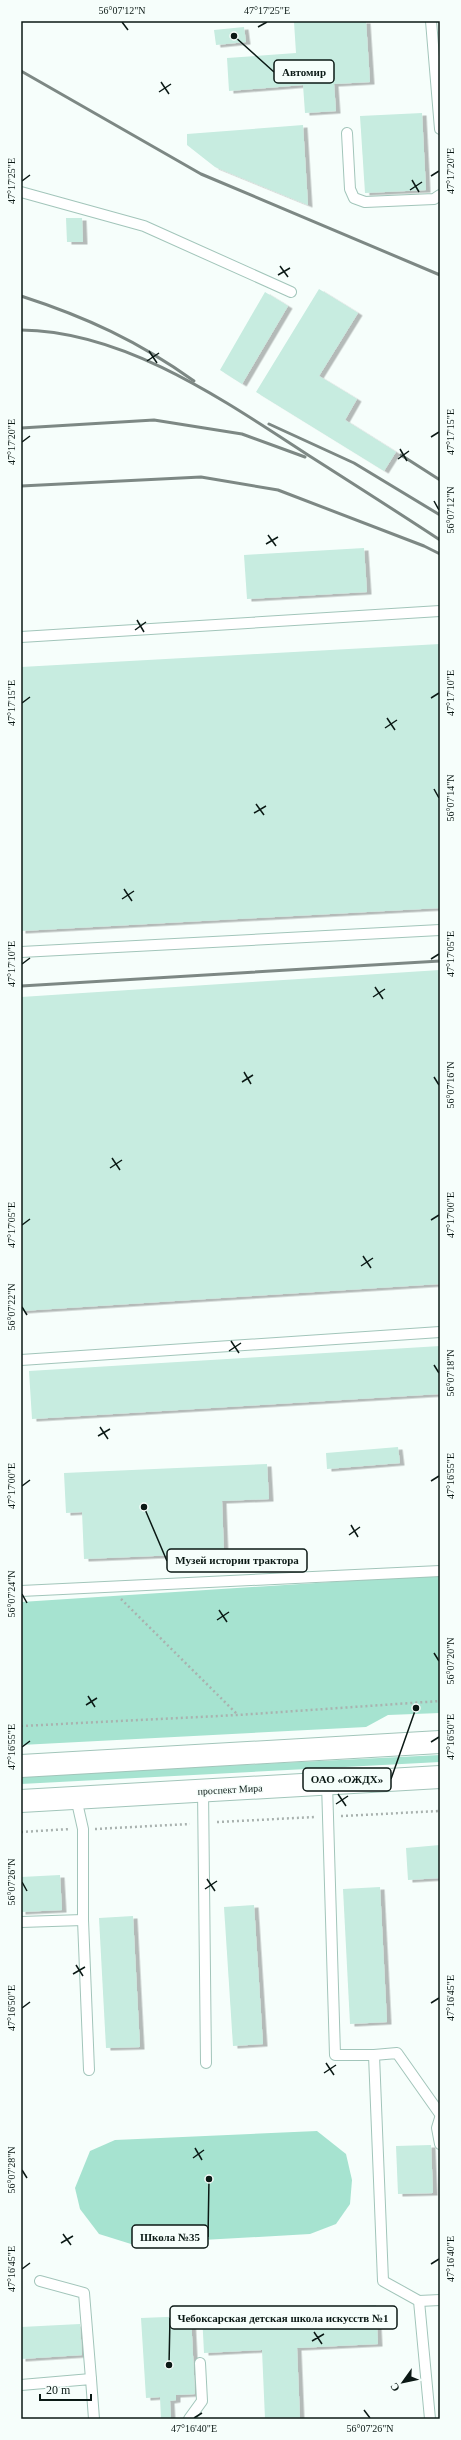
<svg xmlns="http://www.w3.org/2000/svg" width="461" height="2440" viewBox="0 0 461 2440" font-family="Georgia,serif">
	<style>
		.green { fill: #a6e3d0 }
		.building { fill: #c7ece0; filter: url(#shadow) }
		.lines { fill: none; stroke-linecap: round; stroke-linejoin: round }
		.service-casing { stroke: #a2c5ba; stroke-width: 12 }
		.primary-casing { stroke: #a2c5ba; stroke-width: 24 }
		.path { stroke: #a9b2af; stroke-width: 2.5; stroke-dasharray: 2 3; stroke-linecap: butt }
		.service { stroke: #fff; stroke-width: 10 }
		.primary { stroke: #fff; stroke-width: 22 }
		.rail { stroke: #7d8884; stroke-width: 3 }
		.ticks { fill: none; stroke: #0b1915; stroke-width: 1.5 }
		.labels { text-anchor: middle; stroke-width: 3; stroke-linejoin: round; paint-order: stroke }
		.street-label { font-size: 10px; fill: #0b1915; stroke: #f6fefb }
		.leader { fill: none; stroke: #0b1915; stroke-width: 1.5 }
		.callout-dot { fill: #0b1915; stroke: #f6fefb; stroke-width: 1.5 }
		.callout { fill: #f6fefb; stroke: #0b1915; stroke-width: 1.5 }
		.callout-label { font-size: 11px; text-anchor: middle; font-weight: bold; fill: #0b1915 }
		.neatline { fill: none; stroke: #0b1915; stroke-width: 1.5 }
		.ticks-label { font-size: 10px; text-anchor: middle; fill: #0b1915 }
	</style>
	<defs>
		<filter id="shadow"><feDropShadow dx="4.5" dy="2.5" stdDeviation="0" flood-color="#0004"/></filter>
	</defs>
	<rect width="100%" height="100%" fill="#f6fefb"/>
	<g class="green">
		<polygon points="440,1575 440,1713 388,1715 366,1727 21,1745 21,1602"/>
		<polygon points="440,1755 440,1762 21,1784 21,1776"/>
		<polygon points="317,2131 346,2154 352,2180 350,2204 336,2224 310,2234 131,2244 99,2234 80,2209 75,2188 90,2151 115,2140"/>
	</g>
	<g class="building">
		<polygon points="311,21 366,21 370,82 334,84 336,111 305,113 303,85 229,91 227,58 296,53 294,22"/>
		<polygon points="244,27 246,42 216,45 214,30"/>
		<polygon points="422,113 426,190 365,193 360,116"/>
		<polygon points="303,125 308,205 215,167 187,145 187,134"/>
		<polygon points="66,218 82,218 83,242 67,242"/>
		<polygon points="319,289 358,313 319,376 357,399 345,420 396,452 384,471 256,392"/>
		<polygon points="265,292 288,306 242,384 220,370"/>
		<polygon points="364,548 367,592 247,599 244,555"/>
		<polygon points="440,644 440,908 21,931 21,667"/>
		<polygon points="440,970 440,1284 21,1311 21,997"/>
		<polygon points="440,1346 440,1394 32,1419 29,1371"/>
		<polygon points="398,1447 400,1463 327,1469 326,1453"/>
		<polygon points="267,1464 269,1499 222,1501 224,1553 84,1559 82,1512 66,1513 64,1473"/>
		<polygon points="440,1845 440,1878 408,1880 406,1848"/>
		<polygon points="60,1875 62,1910 21,1912 21,1877"/>
		<polygon points="380,1887 387,2022 350,2024 343,1889"/>
		<polygon points="254,1905 263,2044 233,2046 224,1907"/>
		<polygon points="133,1916 140,2047 106,2048 99,1918"/>
		<polygon points="431,2145 433,2193 398,2194 396,2146"/>
		<polygon points="376,2305 378,2344 297,2348 300,2419 265,2419 262,2350 204,2353 202,2314"/>
		<polygon points="191,2316 195,2394 176,2395 176,2400 170,2401 171,2418 161,2419 160,2397 146,2398 141,2318"/>
		<polygon points="80,2324 82,2355 21,2359 21,2327"/>
	</g>
	<g class="lines">
		<defs>
			<g id="service">
				<polyline points="431,21 440,129"/>
				<polyline points="347,133 350,189 354,198 365,202 434,199 440,195"/>
				<polyline points="21,192 144,226 291,292"/>
				<polyline points="21,637 440,611"/>
				<polyline points="21,952 440,930"/>
				<polyline points="21,1360 440,1332"/>
				<polyline points="21,1591 440,1571"/>
				<polyline points="327,1783 335,2055 374,2055 383,2281 419,2301 430,2419"/>
				<polyline points="203,1790 206,2063"/>
				<polyline points="76,1798 83,1829 83,1920 89,2070"/>
				<polyline points="21,1922 83,1920"/>
				<polyline points="374,2055 397,2053 440,2114"/>
				<polyline points="440,2118 437,2128 440,2144"/>
				<polyline points="40,2281 84,2293 91,2379"/>
				<polyline points="419,2301 440,2300"/>
				<polyline points="21,2385 91,2379 94,2419"/>
				<polyline points="189,2419 202,2401 200,2363"/>
			</g>
			<g id="primary">
				<polyline points="21,1766 440,1742"/>
				<polyline points="21,1801 440,1777"/>
			</g>
		</defs>
		<use href="#service" class="service-casing"/>
		<use href="#primary" class="primary-casing"/>
		<g class="path">
			<polyline points="121,1599 238,1715"/>
			<polyline points="21,1726 238,1715 440,1701"/>
			<polyline points="341,1816 440,1811"/>
			<polyline points="217,1822 316,1817"/>
			<polyline points="95,1829 190,1824"/>
			<polyline points="21,1832 70,1829"/>
		</g>
		<use href="#service" class="service"/>
		<use href="#primary" class="primary"/>
		<g class="rail">
			<polyline points="21,71 201,174 440,275"/>
			<path d="M 21,296 C 86,317 138,341 194,381"/>
			<path d="M 21,330 C 125,331 223,400 308,455 C 352,483 396,511 440,540"/>
			<polyline points="269,424 354,463 440,515"/>
			<polyline points="21,428 154,420 242,434 305,457"/>
			<polyline points="401,455 440,480"/>
			<polyline points="21,486 201,477 278,490 424,546 440,554"/>
			<polyline points="21,986 440,961"/>
		</g>
	</g>
	<path class="ticks" d="M 122,22 L 128,30M 258,27 L 267,22M 161,82 L 169,94M 159,92 L 171,84M 431,176 L 439,171M 412,180 L 419,192M 22,181 L 30,175M 410,190 L 422,182M 280,266 L 288,277M 278,275 L 290,268M 149,351 L 157,363M 147,361 L 159,353M 431,437 L 439,432M 22,442 L 30,436M 400,449 L 407,461M 398,459 L 409,451M 434,501 L 439,510M 268,535 L 276,546M 266,544 L 278,537M 137,620 L 144,632M 135,630 L 146,622M 431,698 L 439,693M 22,703 L 30,697M 387,718 L 395,730M 385,728 L 397,720M 434,789 L 439,798M 256,804 L 264,815M 254,813 L 266,806M 124,889 L 132,901M 122,899 L 134,891M 431,959 L 439,954M 22,964 L 30,958M 375,987 L 383,999M 373,997 L 385,989M 244,1072 L 251,1084M 434,1077 L 439,1085M 242,1082 L 253,1075M 112,1158 L 120,1170M 110,1168 L 122,1160M 431,1220 L 439,1215M 22,1225 L 30,1219M 363,1256 L 371,1268M 361,1266 L 373,1258M 22,1307 L 27,1315M 231,1341 L 239,1353M 229,1351 L 241,1343M 434,1365 L 439,1373M 100,1427 L 108,1439M 98,1436 L 110,1429M 431,1481 L 439,1476M 22,1486 L 30,1480M 351,1525 L 358,1537M 349,1535 L 360,1527M 22,1594 L 27,1603M 219,1610 L 227,1622M 217,1620 L 229,1612M 434,1653 L 439,1661M 88,1696 L 95,1707M 86,1705 L 97,1698M 431,1742 L 439,1737M 22,1747 L 30,1741M 338,1794 L 346,1806M 336,1804 L 348,1796M 207,1879 L 215,1891M 22,1882 L 27,1891M 205,1889 L 217,1881M 76,1965 L 83,1976M 73,1974 L 85,1967M 431,2003 L 439,1998M 22,2008 L 30,2002M 326,2063 L 334,2075M 324,2073 L 336,2065M 195,2148 L 202,2160M 193,2158 L 204,2150M 22,2170 L 27,2178M 63,2234 L 71,2245M 61,2243 L 73,2236M 431,2264 L 439,2259M 22,2269 L 30,2263M 314,2332 L 322,2344M 312,2341 L 324,2334M 364,2410 L 370,2418M 194,2418 L 202,2413"/>
	<g class="labels">
		<g class="street-label">
			<text transform="translate(230 1789) rotate(-3)" y="4">проспект Мира</text>
		</g>
	</g>
	<path class="leader" d="M234 36L274 72M144 1507L167 1561M416 1708L391 1779M209 2179L208 2237M169 2365L170 2318"/>
	<g class="callout-dot">
		<circle cx="234" cy="36" r="4"/>
		<circle cx="144" cy="1507" r="4"/>
		<circle cx="416" cy="1708" r="4"/>
		<circle cx="209" cy="2179" r="4"/>
		<circle cx="169" cy="2365" r="4"/>
	</g>
	<g class="callout">
		<rect x="274" y="60" width="60" height="23" rx="4"/>
		<rect x="167" y="1549" width="140" height="23" rx="4"/>
		<rect x="303" y="1768" width="88" height="23" rx="4"/>
		<rect x="132" y="2225" width="76" height="23" rx="4"/>
		<rect x="170" y="2306" width="227" height="23" rx="4"/>
	</g>
	<g class="callout-label">
		<text x="304" y="76">Автомир</text>
		<text x="237" y="1564">Музей истории трактора</text>
		<text x="347" y="1783">ОАО «ОЖДХ»</text>
		<text x="170" y="2241">Школа №35</text>
		<text x="283" y="2322">Чебоксарская детская школа искусств №1</text>
	</g>
	<rect width="461" height="2440" fill="none" stroke="#f6fefb" stroke-width="44"/>
	<g transform="translate(403 2382) rotate(237)" stroke="#f6fefb" stroke-width="3" paint-order="stroke">
	<path d="M0-3L7 15L0 10L-7 15Z" fill="#0b1915"/>
	<text y="-6" font-size="11" font-weight="bold" text-anchor="middle" fill="#0b1915">С</text>
	</g>
	<path d="M40 2394v6h51v-6" fill="none" stroke="#0b1915" stroke-width="2"/>
	<text x="46" y="2394" font-size="12" fill="#0b1915" stroke="#f6fefb" stroke-width="3" paint-order="stroke">20 m</text>
	<rect x="22" y="22" width="417" height="2396" class="neatline"/>
	<g class="ticks-label">
		<text x="122" y="14">56°07'12"N</text>
		<text x="267" y="14">47°17'25"E</text>
		<text transform="translate(450 171) rotate(-90)" y="4">47°17'20"E</text>
		<text transform="translate(11 181) rotate(-90)" y="4">47°17'25"E</text>
		<text transform="translate(450 432) rotate(-90)" y="4">47°17'15"E</text>
		<text transform="translate(11 442) rotate(-90)" y="4">47°17'20"E</text>
		<text transform="translate(450 510) rotate(-90)" y="4">56°07'12"N</text>
		<text transform="translate(450 693) rotate(-90)" y="4">47°17'10"E</text>
		<text transform="translate(11 703) rotate(-90)" y="4">47°17'15"E</text>
		<text transform="translate(450 798) rotate(-90)" y="4">56°07'14"N</text>
		<text transform="translate(450 954) rotate(-90)" y="4">47°17'05"E</text>
		<text transform="translate(11 964) rotate(-90)" y="4">47°17'10"E</text>
		<text transform="translate(450 1085) rotate(-90)" y="4">56°07'16"N</text>
		<text transform="translate(450 1215) rotate(-90)" y="4">47°17'00"E</text>
		<text transform="translate(11 1225) rotate(-90)" y="4">47°17'05"E</text>
		<text transform="translate(11 1307) rotate(-90)" y="4">56°07'22"N</text>
		<text transform="translate(450 1373) rotate(-90)" y="4">56°07'18"N</text>
		<text transform="translate(450 1476) rotate(-90)" y="4">47°16'55"E</text>
		<text transform="translate(11 1486) rotate(-90)" y="4">47°17'00"E</text>
		<text transform="translate(11 1594) rotate(-90)" y="4">56°07'24"N</text>
		<text transform="translate(450 1661) rotate(-90)" y="4">56°07'20"N</text>
		<text transform="translate(450 1737) rotate(-90)" y="4">47°16'50"E</text>
		<text transform="translate(11 1747) rotate(-90)" y="4">47°16'55"E</text>
		<text transform="translate(11 1882) rotate(-90)" y="4">56°07'26"N</text>
		<text transform="translate(450 1998) rotate(-90)" y="4">47°16'45"E</text>
		<text transform="translate(11 2008) rotate(-90)" y="4">47°16'50"E</text>
		<text transform="translate(11 2170) rotate(-90)" y="4">56°07'28"N</text>
		<text transform="translate(450 2259) rotate(-90)" y="4">47°16'40"E</text>
		<text transform="translate(11 2269) rotate(-90)" y="4">47°16'45"E</text>
		<text x="194" y="2432">47°16'40"E</text>
		<text x="370" y="2432">56°07'26"N</text>
	</g>
</svg>
